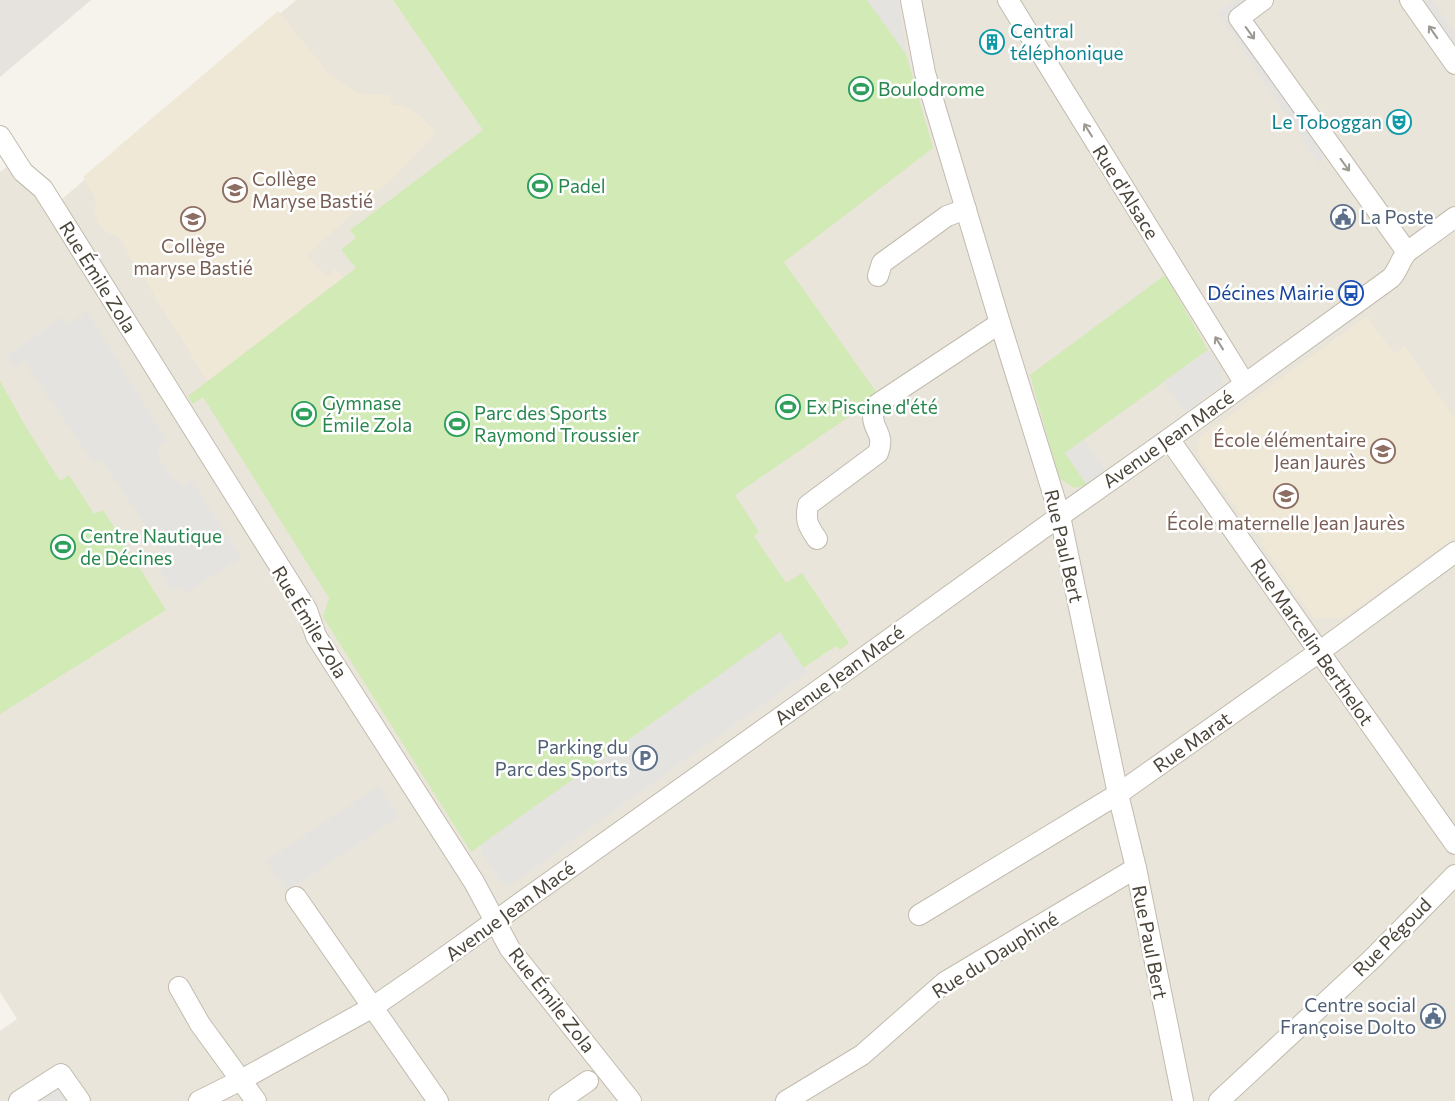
<svg xmlns="http://www.w3.org/2000/svg" width="1455" height="1101" viewBox="0 0 1455 1101" font-family="Commissioner,sans-serif">
	<style>
		.residential { fill: #eae5da }
		.industrial { fill: #e6e2dd }
		.education { fill: #efe8d6 }
		.green { fill: #d2eab5 }
		.parking { fill: #e5e3e0 }
		.lines { fill: none; stroke-linecap: round; stroke-linejoin: round }
		.minor-casing { stroke: #c2bbae; stroke-width: 22 }
		.minor { stroke: #fff; stroke-width: 20 }
		.oneway { stroke: #9c9892 }
		.labels { text-anchor: middle; stroke-width: 5; stroke-linejoin: round; paint-order: stroke }
		.culture-label { font-size: 19px; fill: #0d838f; stroke: #fff; text-anchor: start }
		.leisure-label { font-size: 19px; fill: #27864d; stroke: #fff; text-anchor: start }
		.education-label { font-size: 19px; fill: #785e54; stroke: #fff }
		.street-label { font-size: 19px; fill: #4b4439; stroke: #fff }
		.service-label { font-size: 19px; fill: #4e5e75; stroke: #fff; text-anchor: end }
		.transit-label { font-size: 19px; fill: #164399; stroke: #fff; text-anchor: end }
	</style>
	<rect width="100%" height="100%" fill="#f6f3ec"/>
	<polygon class="residential" points="296,0 1455,0 1455,1101 0,1101 0,1031 17,1019 0,992 0,172 21,156 62,199"/>
	<polygon class="industrial" points="0,0 91,0 0,77"/>
	<g class="education">
		<polygon points="278,11 326,70 340,82 360,94 389,95 392,105 399,105 409,109 422,118 435,131 431,138 388,182 306,255 318,269 329,276 333,269 344,277 208,382 118,236 108,233 99,224 94,210 97,202 83,177"/>
		<polygon points="1367,316 1394,354 1405,346 1412,357 1455,418 1455,537 1343,618 1314,618 1260,542 1263,540 1257,531 1254,533 1198,455 1199,438"/>
	</g>
	<g class="green">
		<polygon points="393,0 867,0 906,54 933,148 784,262 879,396 735,495 759,532 754,536 786,583 802,573 849,643 840,650 836,646 803,668 779,633 471,852 323,617 329,598 203,397 193,404 188,396 356,268 341,250 356,238 350,230 483,130"/>
		<polygon points="1165,275 1208,350 1065,453 1087,485 1074,488 1059,478 1030,375"/>
		<polygon points="0,381 27,429 60,481 69,475 94,514 103,510 166,610 0,714"/>
	</g>
	<g class="parking">
		<polygon points="867,0 899,0 906,54"/>
		<polygon points="1235,0 1256,0 1232,18 1326,155 1319,164 1218,13"/>
		<polygon points="1415,0 1432,0 1455,33 1455,57"/>
		<polygon points="87,311 167,441 156,447 159,453 159,458 172,478 182,486 191,479 241,558 188,592 181,587 171,591 154,558 163,552 101,459 93,463 24,361 15,367 7,356 62,317 68,325"/>
		<polygon points="1208,350 1221,368 1223,384 1185,412 1163,382"/>
		<polygon points="1084,440 1106,471 1087,485 1065,453"/>
		<polygon points="780,632 807,673 509,886 502,883 482,854 482,844"/>
		<polygon points="379,786 399,817 287,891 266,861"/>
		<polygon points="62,1086 73,1101 36,1101"/>
	</g>
	<g class="lines">
		<defs>
			<g id="minor">
				<polyline points="911,0 925,73 1000,323 1060,516 1118,794 1136,868 1183,1101"/>
				<polyline points="1008,0 1245,384"/>
				<polyline points="1263,0 1239,18 1407,252"/>
				<polyline points="1410,0 1455,64"/>
				<polyline points="0,136 23,172 43,189 307,610 316,636 474,882 510,949 631,1101"/>
				<polyline points="878,276 882,263 947,216 966,209"/>
				<polyline points="1169,439 1455,844"/>
				<path d="M 817,539 C 808,526 805,521 808,505 L 878,453 C 885,433 874,433 873,417 C 873,413 875,408 876,405 L 1000,323"/>
				<polyline points="296,897 438,1101"/>
				<polyline points="919,915 1118,794 1319,652 1455,552"/>
				<polyline points="179,987 200,1024 256,1101"/>
				<polyline points="19,1101 61,1074 80,1101"/>
				<path d="M 199,1101 L 241,1080 L 373,1007 L 428,969 L 844,672 L 1060,516 L 1169,439 L 1391,278 C 1398,271 1400,260 1407,252 L 1455,217"/>
				<polyline points="559,1101 588,1081"/>
				<polyline points="786,1101 862,1055 945,982 1136,868"/>
				<polyline points="1219,1101 1372,959 1455,875"/>
			</g>
		</defs>
		<use href="#minor" class="minor-casing"/>
		<use href="#minor" class="minor"/>
	</g>
	<defs><path id="oneway-shaft" d="M-6 0H5M1.5-3L5.5 0L1.5 3" fill="none" stroke-width="1.6" stroke-linecap="round" stroke-linejoin="round" transform="scale(1.25)"/></defs>
	<g class="oneway">
		<use href="#oneway-shaft" transform="translate(1433 32) rotate(-125)"/>
		<use href="#oneway-shaft" transform="translate(1250 33) rotate(54)"/>
		<use href="#oneway-shaft" transform="translate(1088 130) rotate(-122)"/>
		<use href="#oneway-shaft" transform="translate(1345 165) rotate(54)"/>
		<use href="#oneway-shaft" transform="translate(1219 343) rotate(-122)"/>
	</g>
	<defs>
		<symbol id="building-ring" viewBox="-11 -11 22 22"><circle r="9.5" fill="#fff" stroke="#0f9aa8" stroke-width="1.5"/><path d="M-4-6H4V6H1V3H-1V6H-4ZM-2.5-4.3h1.7v1.8h-1.7ZM.8-4.3h1.7v1.8H.8ZM-2.5-1h1.7V.8h-1.7ZM.8-1h1.7V.8H.8Z" fill="#0f9aa8"/></symbol>
		<symbol id="stadium-ring" viewBox="-11 -11 22 22"><circle r="9.5" fill="#fff" stroke="#2e9e5b" stroke-width="1.5"/><path d="M0-5a6.5 5 0 1 0 0 10a6.5 5 0 1 0 0-10ZM-3.5-1.8h7v3.6h-7Z" fill="#2e9e5b"/></symbol>
		<symbol id="theatre-ring" viewBox="-11 -11 22 22"><circle r="9.5" fill="#fff" stroke="#0f9aa8" stroke-width="1.5"/><path d="M-5-5.5Q0-4 5-5.5V0Q5 5 0 6Q-5 5-5 0ZM-3.3-2.5H-1v1.5H-3.3ZM1-2.5H3.3v1.5H1ZM-2.8 1Q0 5.5 2.8 1Z" fill="#0f9aa8"/></symbol>
		<symbol id="school-ring" viewBox="-11 -11 22 22"><circle r="9.5" fill="#fff" stroke="#8d6e63" stroke-width="1.5"/><path d="M0-5L7-2L0 1L-7-2ZM-4 1L0 2.5L4 1V4Q0 6-4 4Z" fill="#8d6e63"/></symbol>
		<symbol id="civic-ring" viewBox="-11 -11 22 22"><circle r="9.5" fill="#fff" stroke="#5c6f8a" stroke-width="1.5"/><path d="M-.6-6.5H3V-4.5H.6V-3L4-1V1h2V6H-6V1h2V-1L-.6-3ZM-1.2 2.5V6h2.4V2.5Z" fill="#5c6f8a"/></symbol>
		<symbol id="bus-ring" viewBox="-11 -11 22 22"><circle r="9.5" fill="#fff" stroke="#1a4fb4" stroke-width="1.5"/><path d="M-5-6H5V4H4V6H2V4H-2V6H-4V4H-5ZM-3.5-4V0h7V-4ZM-3.5 1.2v1.5H-2V1.2ZM2 1.2v1.5H3.5V1.2Z" fill="#1a4fb4"/></symbol>
		<symbol id="parking-ring" viewBox="-11 -11 22 22"><circle r="9.5" fill="#fff" stroke="#5c6f8a" stroke-width="1.5"/><path d="M-3.5-5.5H1a3.5 3.5 0 0 1 0 7H-1V5.5H-3.5ZM-1-3.4V-.6H.8a1.4 1.4 0 0 0 0-2.8Z" fill="#5c6f8a"/></symbol>
	</defs>
	<g fill-rule="evenodd">
		<use href="#building-ring" x="978" y="28" width="28" height="28"/>
		<use href="#stadium-ring" x="847" y="75" width="28" height="28"/>
		<use href="#theatre-ring" x="1385" y="108" width="28" height="28"/>
		<use href="#stadium-ring" x="526" y="172" width="28" height="28"/>
		<use href="#school-ring" x="221" y="176" width="28" height="28"/>
		<use href="#civic-ring" x="1329" y="203" width="28" height="28"/>
		<use href="#school-ring" x="179" y="205" width="28" height="28"/>
		<use href="#bus-ring" x="1337" y="279" width="28" height="28"/>
		<use href="#stadium-ring" x="774" y="393" width="28" height="28"/>
		<use href="#stadium-ring" x="290" y="400" width="28" height="28"/>
		<use href="#stadium-ring" x="443" y="410" width="28" height="28"/>
		<use href="#school-ring" x="1369" y="437" width="28" height="28"/>
		<use href="#school-ring" x="1272" y="482" width="28" height="28"/>
		<use href="#stadium-ring" x="49" y="533" width="28" height="28"/>
		<use href="#parking-ring" x="631" y="744" width="28" height="28"/>
		<use href="#civic-ring" x="1419" y="1002" width="28" height="28"/>
	</g>
	<g class="labels">
		<g class="culture-label">
			<text x="1010" y="38">Central<tspan x="1010" dy="22">téléphonique</tspan></text>
			<text x="1382" y="129" text-anchor="end">Le Toboggan</text>
		</g>
		<g class="leisure-label">
			<text x="878" y="96">Boulodrome</text>
			<text x="558" y="193">Padel</text>
			<text x="322" y="410">Gymnase<tspan x="322" dy="22">Émile Zola</tspan></text>
			<text x="806" y="414">Ex Piscine d'été</text>
			<text x="474" y="420">Parc des Sports<tspan x="474" dy="22">Raymond Troussier</tspan></text>
			<text x="80" y="543">Centre Nautique<tspan x="80" dy="22">de Décines</tspan></text>
		</g>
		<g class="education-label">
			<text x="252" y="186" text-anchor="start">Collège<tspan x="252" dy="22">Maryse Bastié</tspan></text>
			<text x="193" y="253">Collège<tspan x="193" dy="22">maryse Bastié</tspan></text>
			<text x="1366" y="447" text-anchor="end">École élémentaire<tspan x="1366" dy="22">Jean Jaurès</tspan></text>
			<text x="1286" y="530">École maternelle Jean Jaurès</text>
		</g>
		<g class="street-label">
			<text transform="translate(1126 192) rotate(58)" y="7">Rue d'Alsace</text>
			<text transform="translate(98 277) rotate(58)" y="7">Rue Émile Zola</text>
			<text transform="translate(1168 439) rotate(-35)" y="7">Avenue Jean Macé</text>
			<text transform="translate(1064 546) rotate(77)" y="7">Rue Paul Bert</text>
			<text transform="translate(310 622) rotate(59)" y="7">Rue Émile Zola</text>
			<text transform="translate(1312 642) rotate(55)" y="7">Rue Marcelin Berthelot</text>
			<text transform="translate(839 675) rotate(-36)" y="7">Avenue Jean Macé</text>
			<text transform="translate(1192 742) rotate(-35)" y="7">Rue Marat</text>
			<text transform="translate(510 911) rotate(-36)" y="7">Avenue Jean Macé</text>
			<text transform="translate(1392 937) rotate(-45)" y="7">Rue Pégoud</text>
			<text transform="translate(1150 942) rotate(79)" y="7">Rue Paul Bert</text>
			<text transform="translate(995 955) rotate(-32)" y="7">Rue du Dauphiné</text>
			<text transform="translate(552 1000) rotate(52)" y="7">Rue Émile Zola</text>
		</g>
		<g class="service-label">
			<text x="1360" y="224" text-anchor="start">La Poste</text>
			<text x="628" y="754">Parking du<tspan x="628" dy="22">Parc des Sports</tspan></text>
			<text x="1416" y="1012">Centre social<tspan x="1416" dy="22">Françoise Dolto</tspan></text>
		</g>
		<g class="transit-label">
			<text x="1334" y="300">Décines Mairie</text>
		</g>
	</g>
</svg>
